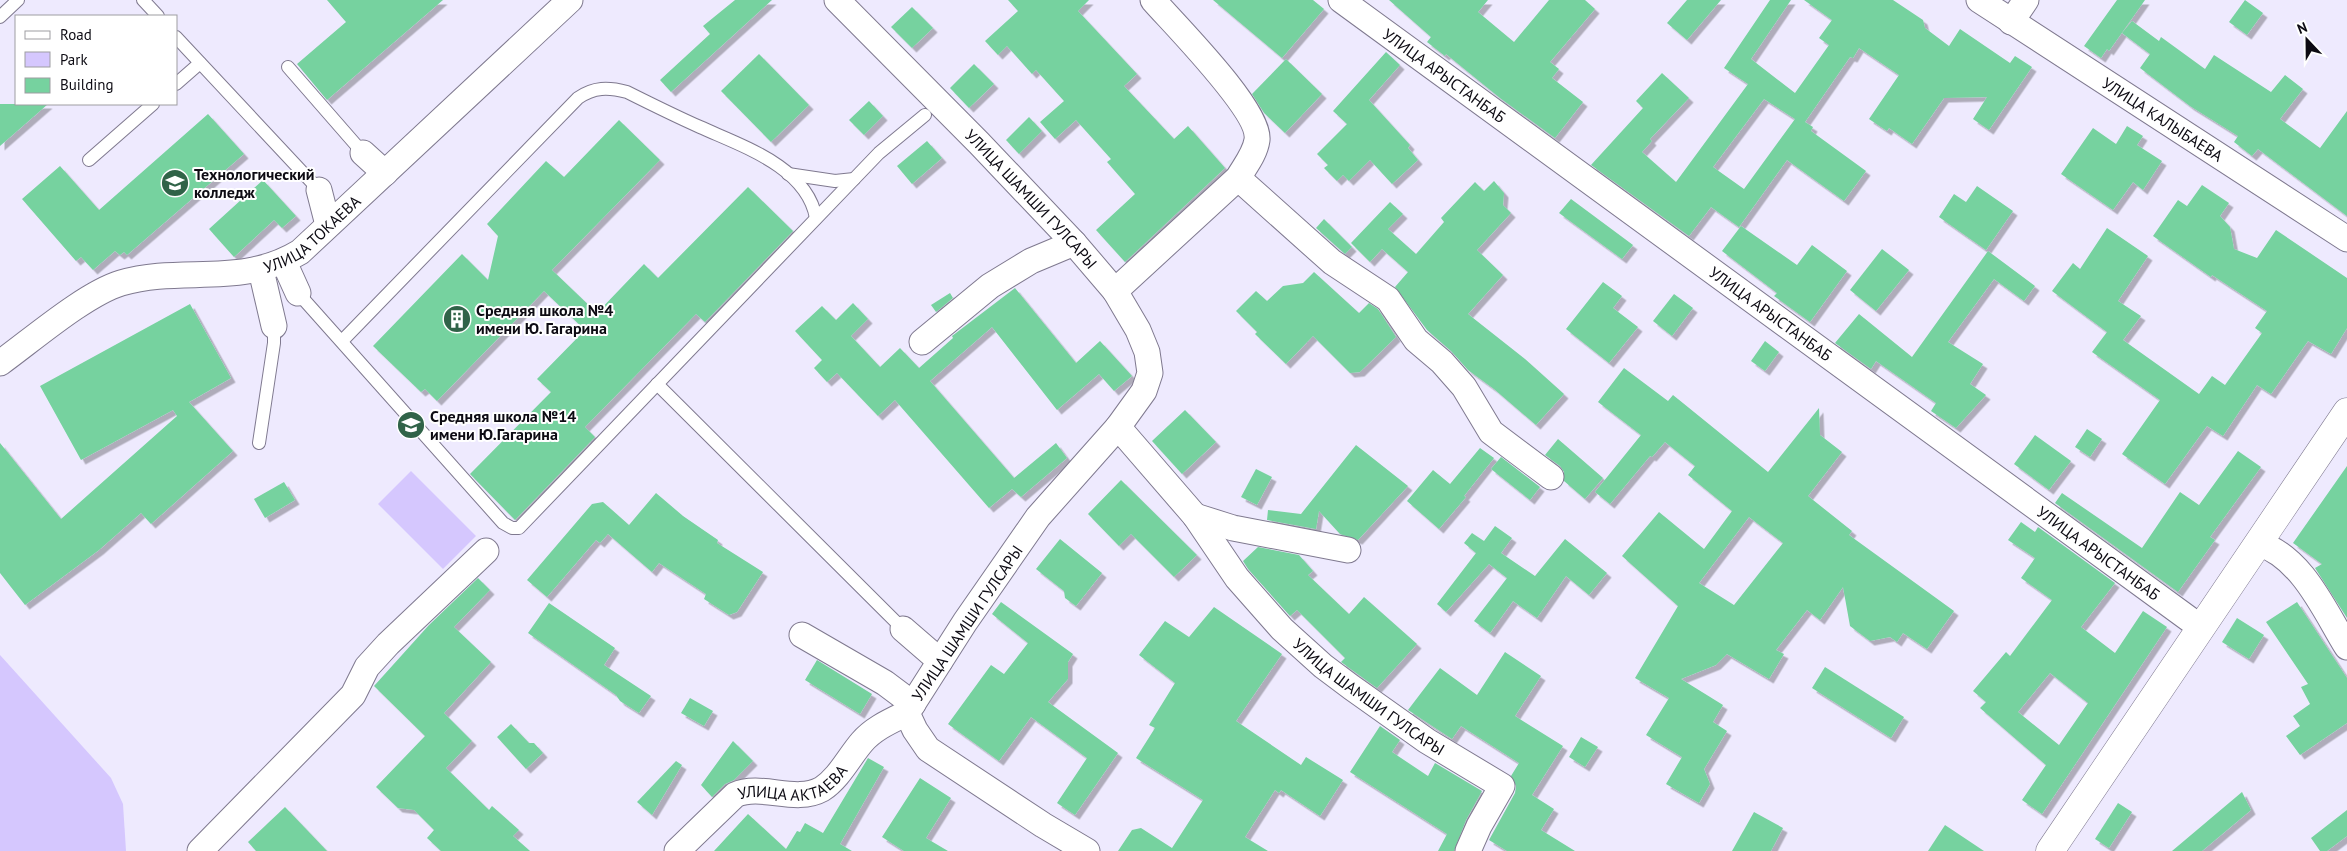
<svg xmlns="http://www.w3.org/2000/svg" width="2347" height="851" viewBox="0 0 2347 851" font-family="'PT Sans',sans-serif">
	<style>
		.green { fill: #d5c7fe }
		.building { fill: #76d29f; fill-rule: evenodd; filter: url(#shadow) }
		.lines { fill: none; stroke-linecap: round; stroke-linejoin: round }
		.service-casing { stroke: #7f798f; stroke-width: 14 }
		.minor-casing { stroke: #7f798f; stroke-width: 27 }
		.secondary-casing { stroke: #7f798f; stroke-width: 29 }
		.service { stroke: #fff; stroke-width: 12 }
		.minor { stroke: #fff; stroke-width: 25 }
		.secondary { stroke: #fff; stroke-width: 28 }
		.labels { text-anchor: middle; stroke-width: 4; stroke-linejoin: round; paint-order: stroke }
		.street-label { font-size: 16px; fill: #0d0b13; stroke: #fff }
		.poi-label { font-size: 16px; font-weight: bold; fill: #0d0b13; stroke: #fff; text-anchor: start }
	</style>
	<defs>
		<filter id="shadow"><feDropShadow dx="4.5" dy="4.5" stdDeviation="0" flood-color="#0004"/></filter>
	</defs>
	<rect width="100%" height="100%" fill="#eeeafe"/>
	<g class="green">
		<polygon points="411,471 476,536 443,569 378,504"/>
		<polygon points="0,655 111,778 123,804 126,851 0,851"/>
	</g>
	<g class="building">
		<polygon points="327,0 443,0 327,100 297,64 346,22"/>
		<polygon points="735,0 772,0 671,92 660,80 710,34 703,26"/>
		<polygon points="1008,0 1089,0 1078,11 1137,74 1124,86 1174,139 1188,126 1225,168 1125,262 1096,230 1135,194 1107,162 1111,159 1076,120 1055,139 1040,122 1064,101 1036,70 1032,74 1007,46 998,55 985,41 1018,11"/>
		<polygon points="1213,0 1313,0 1324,9 1282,58"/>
		<polygon points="1389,0 1488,0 1478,12 1514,42 1549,0 1585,0 1595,9 1550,62 1559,69 1552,78 1583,102 1555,138 1500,98 1446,54 1445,56 1427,42 1431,37"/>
		<polygon points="1687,0 1721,0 1687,40 1667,23"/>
		<path d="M 1770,0 L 1791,0 L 1751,59 L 1795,93 L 1829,45 L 1819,38 L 1832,20 L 1804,0 L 1893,0 L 1923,20 L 1925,28 L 1949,46 L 1960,29 L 2010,63 L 2015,56 L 2032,67 L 1989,130 L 1973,119 L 1987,97 L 1944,98 L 1912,144 L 1889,128 L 1887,131 L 1869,119 L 1899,75 L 1859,48 L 1853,58 L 1850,57 L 1805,122 L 1813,127 L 1811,131 L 1866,171 L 1844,201 L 1787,160 L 1739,227 L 1711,207 L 1689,236 L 1591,165 L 1643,108 L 1636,101 L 1662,73 L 1689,98 L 1650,139 L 1652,141 L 1642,152 L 1676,182 L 1748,84 L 1724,68 ZM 1764,99 L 1795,119 L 1744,189 L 1713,167 Z"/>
		<polygon points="2117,0 2145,0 2109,51 2107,49 2101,58 2084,46"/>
		<polygon points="2245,0 2263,13 2247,35 2229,22"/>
		<polygon points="912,7 933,28 912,48 891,27"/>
		<polygon points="2132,21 2159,41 2161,37 2205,69 2214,55 2271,92 2285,75 2303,89 2280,119 2320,148 2347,111 2347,216 2258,149 2252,156 2234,142 2238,136 2190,106 2140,68 2150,54 2122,33"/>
		<polygon points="1386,52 1400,65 1369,100 1410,145 1408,148 1418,160 1392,184 1370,160 1349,181 1343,175 1337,181 1324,168 1328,165 1317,154 1347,124 1333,111"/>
		<polygon points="759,54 809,105 771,142 721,91"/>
		<polygon points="1286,59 1322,94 1285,133 1264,113 1252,94"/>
		<polygon points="974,64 994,84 969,108 950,88"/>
		<polygon points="869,101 883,116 864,135 849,120"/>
		<polygon points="0,104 48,104 0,146"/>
		<polygon points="208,114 244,154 127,255 124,252 120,255 115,251 93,270 81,257 76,261 22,199 60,166 99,210"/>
		<polygon points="1029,117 1042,131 1019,154 1006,140"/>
		<polygon points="619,120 660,160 552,270 597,313 644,264 658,278 748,187 793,231 705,322 696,314 585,427 595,437 515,520 470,474 551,392 537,379 585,330 544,291 437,401 425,389 421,392 373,346 462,254 488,280 498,236 487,224 546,161 564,177"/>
		<polygon points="2127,126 2143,136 2137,145 2162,161 2143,190 2133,182 2113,210 2061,174 2093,128 2116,144"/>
		<polygon points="927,141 942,158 912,184 897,166"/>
		<polygon points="263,180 296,216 282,228 274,220 234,257 209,229"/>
		<polygon points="1494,181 1504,193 1503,205 1511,213 1477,250 1503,275 1468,314 1525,359 1564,394 1536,425 1494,389 1468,370 1451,351 1427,330 1395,287 1408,272 1382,249 1370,262 1351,243 1390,202 1403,214 1388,229 1416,254 1444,222 1441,218 1475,182 1484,191"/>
		<polygon points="2202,185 2229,203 2220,216 2230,227 2234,249 2257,258 2276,230 2347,278 2347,328 2331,354 2308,341 2271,394 2257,385 2223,436 2207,426 2165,484 2122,454 2160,400 2092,352 2107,332 2052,291 2073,263 2080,269 2107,228 2148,256 2118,301 2141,316 2123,340 2199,394 2212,376 2225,385 2262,333 2255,328 2267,311 2212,275 2211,277 2153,236 2178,200 2187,206"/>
		<polygon points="1977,186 2013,211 1986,250 1939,217 1954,194 1966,202"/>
		<polygon points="1571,199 1633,245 1622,259 1559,213"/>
		<polygon points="1324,219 1352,247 1345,254 1316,228"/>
		<polygon points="1741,226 1797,265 1812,245 1847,271 1810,322 1774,296 1777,293 1722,251"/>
		<polygon points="1882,249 1909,270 1876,311 1850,290"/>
		<polygon points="1988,251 2035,286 2024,301 1994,279 1948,342 1983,364 1970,384 1986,395 1956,428 1931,411 1936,403 1876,361 1871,369 1835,343 1859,314 1912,357"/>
		<polygon points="1314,272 1359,313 1369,303 1378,309 1396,337 1360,372 1350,373 1313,336 1286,364 1255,334 1257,332 1236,311 1256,291 1267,301 1283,286 1303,283"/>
		<polygon points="1603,282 1622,296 1613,308 1638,327 1609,363 1566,329"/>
		<polygon points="1015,288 1076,363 1100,341 1132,376 1114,391 1099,374 1057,410 992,327 930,381 1014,478 1056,443 1067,458 1021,497 1012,489 989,508 895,400 878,416 837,373 827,382 814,368 822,360 795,331 822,306 836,320 853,303 868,319 851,336 880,367 900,348 919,368 953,338 952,336"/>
		<polygon points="950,293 953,298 936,312 931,305"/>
		<polygon points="1674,294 1693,308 1672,336 1653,321"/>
		<polygon points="190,304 231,378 189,402 233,451 151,524 141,513 99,550 25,605 0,573 0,443 61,519 177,416 173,410 81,460 40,386"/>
		<polygon points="1765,341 1779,352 1765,371 1751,361"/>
		<path d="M 1624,368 L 1668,401 L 1673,395 L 1768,472 L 1819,408 L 1820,435 L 1842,452 L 1808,496 L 1852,531 L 1849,535 L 1954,611 L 1927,649 L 1903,633 L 1897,642 L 1890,637 L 1870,641 L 1850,626 L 1843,587 L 1820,620 L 1807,610 L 1776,650 L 1784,654 L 1769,679 L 1727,654 L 1716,665 L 1681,679 L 1723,705 L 1713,722 L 1727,731 L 1704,769 L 1710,784 L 1699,803 L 1666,784 L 1682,757 L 1646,735 L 1669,698 L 1635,678 L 1678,606 L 1622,556 L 1659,512 L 1704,549 L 1732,511 L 1688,475 L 1695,466 L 1665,442 L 1652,457 L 1650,456 L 1610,504 L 1595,492 L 1641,435 L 1598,402 ZM 1749,517 L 1783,543 L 1734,605 L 1699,583 Z"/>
		<polygon points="1185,410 1216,442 1182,474 1152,441"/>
		<polygon points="2087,429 2102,439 2090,457 2075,447"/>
		<polygon points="2035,435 2071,461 2049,490 2014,464"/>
		<polygon points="1558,439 1603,478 1585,499 1564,481 1564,472 1560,466 1545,455"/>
		<polygon points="1356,445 1408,486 1358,540 1340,534 1319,511 1316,529 1267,520 1268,510 1301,514"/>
		<polygon points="1480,448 1494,458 1464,496 1466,497 1439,529 1407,501 1433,470 1450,484"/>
		<polygon points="2238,451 2261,467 2210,537 2215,540 2178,592 2055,503 2062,493 2142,548 2180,492 2199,505"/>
		<polygon points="1501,457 1540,487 1530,500 1491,469"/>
		<polygon points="2347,466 2347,618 2315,568 2322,564 2293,543"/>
		<polygon points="1256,469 1272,477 1257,505 1241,497"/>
		<polygon points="1121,480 1197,555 1174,577 1131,534 1119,546 1088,514"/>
		<polygon points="284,482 295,500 265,518 254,499"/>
		<polygon points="656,493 683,516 718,540 717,543 763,572 737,612 729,615 704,599 706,594 659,563 652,572 608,534 600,543 596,540 547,597 527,580 592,504 603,502 629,525"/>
		<path d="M 2021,522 L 2035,532 L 2038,527 L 2115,583 L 2081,627 L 2115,653 L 2143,611 L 2167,627 L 2042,814 L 2022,800 L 2046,765 L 1980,708 L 1986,702 L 1973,691 L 2006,652 L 2010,656 L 2052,600 L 2021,578 L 2035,558 L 2008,540 ZM 2050,673 L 2088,703 L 2059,745 L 2018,712 Z"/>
		<polygon points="1495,526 1512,538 1501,553 1535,576 1565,539 1607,573 1589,595 1566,576 1537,618 1513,601 1490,633 1474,621 1507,578 1489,564 1446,612 1437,604 1476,553 1464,543 1472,533 1484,541"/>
		<polygon points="1060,539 1102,573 1076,606 1065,598 1064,591 1036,569"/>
		<polygon points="1258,547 1299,555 1313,571 1308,575 1349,614 1364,597 1417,644 1377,688 1341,662 1345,658 1297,610 1290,616 1248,569 1243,561"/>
		<polygon points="478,578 490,590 454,627 491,662 444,713 472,741 446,768 489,810 492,806 519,830 513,836 530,851 441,851 427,838 434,830 414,810 398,808 376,787 425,736 374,686 429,625"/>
		<polygon points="1001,602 1073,654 1068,662 1068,679 1048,702 1118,753 1075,815 1057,803 1087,758 1031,717 999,761 948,724 991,665 1004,674 1028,643 992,614"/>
		<polygon points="2297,602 2347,678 2347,723 2300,755 2286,736 2300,726 2293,716 2310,704 2301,687 2308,684 2266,622"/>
		<polygon points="549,603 615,648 604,665 651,696 639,713 620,701 616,695 528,633"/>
		<polygon points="1214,607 1282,654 1236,721 1301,765 1306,757 1343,780 1320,816 1281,790 1279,793 1275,790 1245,837 1268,851 1118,851 1132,830 1141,828 1172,848 1203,800 1136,758 1155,728 1149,725 1175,683 1139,655 1165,621 1189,637"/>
		<polygon points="2237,618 2264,635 2249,659 2222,642"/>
		<polygon points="1505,652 1541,676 1515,716 1563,746 1532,795 1554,809 1541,830 1575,851 1507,851 1489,840 1515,793 1516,786 1511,776 1519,763 1461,726 1452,739 1408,710 1440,668 1477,695"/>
		<polygon points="817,660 872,694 860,714 805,680"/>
		<polygon points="1825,667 1904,717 1891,738 1812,688"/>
		<polygon points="690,698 713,711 704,726 681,713"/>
		<polygon points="511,724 529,743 534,743 543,753 526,769 497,737"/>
		<polygon points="1380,726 1400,740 1392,752 1428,776 1435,763 1482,791 1466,820 1454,851 1438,851 1447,834 1350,772"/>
		<polygon points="1581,737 1598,747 1585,767 1569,757"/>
		<polygon points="733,741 753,761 734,780 725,784 712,797 701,785"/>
		<polygon points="868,758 884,767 840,844 852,851 714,851 748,814 786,849 797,831 800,832 805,823 823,833"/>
		<polygon points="676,761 682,765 652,815 637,802"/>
		<polygon points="920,778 951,798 926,838 948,851 904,851 882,837"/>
		<polygon points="2242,792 2251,810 2202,851 2172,851"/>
		<polygon points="2118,803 2132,812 2109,848 2095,839"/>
		<polygon points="285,807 327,851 256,851 248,842"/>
		<polygon points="2347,810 2347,836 2327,851 2320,851 2311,838"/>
		<polygon points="1754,812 1783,828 1771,851 1732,851"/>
		<polygon points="1945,825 1984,851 1928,851"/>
	</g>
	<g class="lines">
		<defs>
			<g id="service">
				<polyline points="143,0 158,16"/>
				<polyline points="0,17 18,0"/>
				<polyline points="176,37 319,190"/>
				<polyline points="288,67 363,153"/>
				<polyline points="176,84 200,63"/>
				<polyline points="89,160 153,104"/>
				<polyline points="788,174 835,181 854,179"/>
				<polyline points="298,293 503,523 512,528 519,528 879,153 925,115"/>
				<path d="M 342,341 L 578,98 C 594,87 608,87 627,92 C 651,104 675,116 700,127 C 742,146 807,167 816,218"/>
				<polyline points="657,384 903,629"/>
				<polyline points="259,443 274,343 274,326"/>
			</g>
			<g id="minor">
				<path id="s1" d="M 837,0 L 979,143 L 1074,243 L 1115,291 L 1138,330 L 1147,352 L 1150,373 L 1144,391 L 1118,427 L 1038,517 L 965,622 L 907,713"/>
				<path id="s2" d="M 1341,0 L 2200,627"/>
				<path id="s3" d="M 1979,0 L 2347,239"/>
				<polyline points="2011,22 2026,0"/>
				<polyline points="363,153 385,173"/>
				<polyline points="1238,178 1332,262 1388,299 1416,340 1442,362 1464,387 1491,432 1551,477"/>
				<polyline points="319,190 328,225"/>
				<polyline points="284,262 298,293"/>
				<polyline points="261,270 274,326"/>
				<path d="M 1115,291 L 1238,178 C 1245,166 1255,154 1257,140 C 1261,111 1174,24 1153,0"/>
				<polyline points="922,342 990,286 1031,261 1074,243"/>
				<path id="s4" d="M 0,363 C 32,340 85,294 121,283 C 182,265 241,288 300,252 L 570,0"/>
				<path id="s5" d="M 1118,427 L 1195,516 L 1237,578 L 1282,629 L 1323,666 L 1351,687 L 1427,741 L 1502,786 L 1479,826 L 1468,851"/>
				<polyline points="1195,516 1233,528 1348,550"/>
				<path d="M 2258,543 C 2303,558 2324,610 2347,647"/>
				<polyline points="903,629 940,661"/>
				<polyline points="802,635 885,683 913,704"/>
				<polyline points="907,713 915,730 928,749 1043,825 1087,851"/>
				<polyline points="200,851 353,695 367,667 388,644 486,551"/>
				<path id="s6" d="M 677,851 L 735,795 C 762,783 795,804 822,789 C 839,778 849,757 862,742 C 874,728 891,721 907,713"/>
			</g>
			<polyline id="secondary" points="2050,851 2347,412"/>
		</defs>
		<use href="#service" class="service-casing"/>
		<use href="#minor" class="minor-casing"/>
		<use href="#secondary" class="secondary-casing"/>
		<use href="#service" class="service"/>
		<use href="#minor" class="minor"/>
		<use href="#secondary" class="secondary"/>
	</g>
	<defs>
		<symbol id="university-disc" viewBox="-11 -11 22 22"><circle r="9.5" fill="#306348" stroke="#fff"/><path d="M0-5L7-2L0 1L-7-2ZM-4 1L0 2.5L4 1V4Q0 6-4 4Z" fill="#fff"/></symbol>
		<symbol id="building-disc" viewBox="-11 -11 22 22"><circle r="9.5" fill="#306348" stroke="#fff"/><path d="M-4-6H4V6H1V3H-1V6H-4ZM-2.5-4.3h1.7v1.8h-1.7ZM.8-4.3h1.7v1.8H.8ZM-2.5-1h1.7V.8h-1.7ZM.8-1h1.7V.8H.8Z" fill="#fff"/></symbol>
		<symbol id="school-disc" viewBox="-11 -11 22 22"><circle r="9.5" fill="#306348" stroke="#fff"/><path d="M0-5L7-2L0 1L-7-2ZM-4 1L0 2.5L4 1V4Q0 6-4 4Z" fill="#fff"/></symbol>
	</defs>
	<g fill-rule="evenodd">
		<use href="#university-disc" x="159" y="167" width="32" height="32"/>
		<use href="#building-disc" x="441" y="303" width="32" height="32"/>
		<use href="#school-disc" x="395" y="409" width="32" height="32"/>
	</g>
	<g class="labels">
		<g class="street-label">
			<text dy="6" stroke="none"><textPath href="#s2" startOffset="128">УЛИЦА АРЫСТАНБАБ</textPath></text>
			<text dy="6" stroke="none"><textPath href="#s3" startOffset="219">УЛИЦА КАЛЫБАЕВА</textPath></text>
			<text dy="6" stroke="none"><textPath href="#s1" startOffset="278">УЛИЦА ШАМШИ ГУЛСАРЫ</textPath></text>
			<text dy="6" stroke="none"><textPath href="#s4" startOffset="349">УЛИЦА ТОКАЕВА</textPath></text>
			<text dy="6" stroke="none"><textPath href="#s2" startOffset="532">УЛИЦА АРЫСТАНБАБ</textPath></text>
			<text dy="6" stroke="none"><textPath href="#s2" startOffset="938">УЛИЦА АРЫСТАНБАБ</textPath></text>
			<text transform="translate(967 623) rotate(-56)" y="6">УЛИЦА ШАМШИ ГУЛСАРЫ</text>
			<text dy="6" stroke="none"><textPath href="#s5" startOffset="371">УЛИЦА ШАМШИ ГУЛСАРЫ</textPath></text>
			<text dy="6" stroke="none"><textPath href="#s6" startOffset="142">УЛИЦА АКТАЕВА</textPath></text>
		</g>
		<g class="poi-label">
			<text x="194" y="180">Технологический<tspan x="194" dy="18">колледж</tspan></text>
			<text x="476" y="316">Средняя школа №4<tspan x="476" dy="18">имени Ю. Гагарина</tspan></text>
			<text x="430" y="422">Средняя школа №14<tspan x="430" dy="18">имени Ю.Гагарина</tspan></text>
		</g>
	</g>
	<rect x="15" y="15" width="162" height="90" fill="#ffffff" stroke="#9e9da1"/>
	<rect x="25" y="31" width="25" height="8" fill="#ffffff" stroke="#9e9da1"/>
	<text x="60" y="40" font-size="15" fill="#0d0b13">Road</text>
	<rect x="25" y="52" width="25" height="15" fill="#d5c7fe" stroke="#9e9da1"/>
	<text x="60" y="65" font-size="15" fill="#0d0b13">Park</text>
	<rect x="25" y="78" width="25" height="15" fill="#76d29f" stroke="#9e9da1"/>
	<text x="60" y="90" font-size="15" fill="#0d0b13">Building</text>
	<g transform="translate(2307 40) rotate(338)" stroke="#ffffff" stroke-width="4" paint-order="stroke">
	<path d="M0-4L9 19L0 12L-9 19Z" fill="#0d0b13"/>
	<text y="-8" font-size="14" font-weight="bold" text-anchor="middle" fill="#0d0b13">N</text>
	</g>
</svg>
